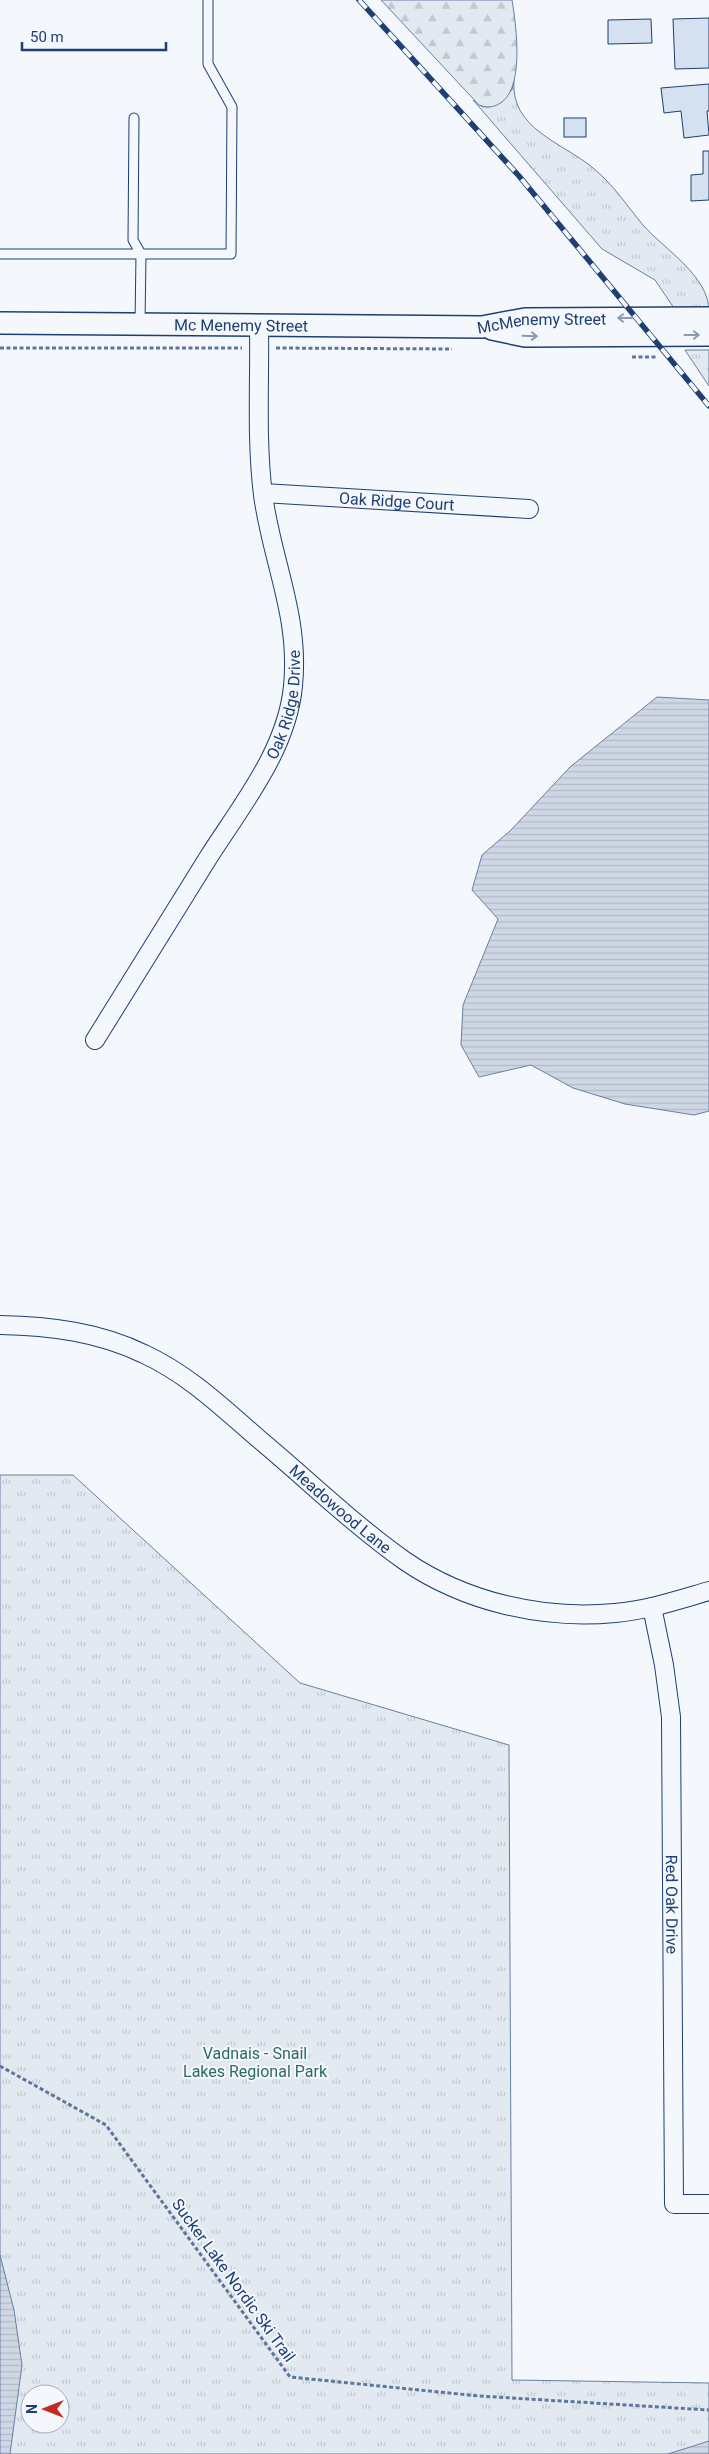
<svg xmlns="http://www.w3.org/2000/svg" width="709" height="2454" viewBox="0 0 709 2454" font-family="Roboto,sans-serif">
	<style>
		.grass { fill: url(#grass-tufts); stroke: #687fa3; fill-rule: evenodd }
		.forest { fill: url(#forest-firs); stroke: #687fa3 }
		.water { fill: url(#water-rules); stroke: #687fa3 }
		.building { fill: #d5e0f0; stroke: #1d3f73 }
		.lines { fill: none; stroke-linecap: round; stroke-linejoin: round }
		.service-casing { stroke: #1d3f73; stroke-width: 11 }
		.minor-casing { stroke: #1d3f73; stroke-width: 20 }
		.tertiary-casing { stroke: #1d3f73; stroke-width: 24 }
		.path { stroke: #5e769c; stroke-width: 3; stroke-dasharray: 4 2.5; stroke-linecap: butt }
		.service { stroke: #f4f7fb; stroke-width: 9 }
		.minor { stroke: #f4f7fb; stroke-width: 18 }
		.tertiary { stroke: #f4f7fb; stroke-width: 21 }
		.rail-casing { stroke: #1d3f73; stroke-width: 5.5 }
		.rail { stroke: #f4f7fb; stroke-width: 4; stroke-dasharray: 11; stroke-linecap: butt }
		.oneway { stroke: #889bb7 }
		.labels { text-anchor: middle; stroke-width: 4; stroke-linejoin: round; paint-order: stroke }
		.street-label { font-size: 16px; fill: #1d3f73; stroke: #f4f7fb }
		.park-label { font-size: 16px; fill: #2c6c60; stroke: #f4f7fb }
	</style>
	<defs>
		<pattern id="grass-tufts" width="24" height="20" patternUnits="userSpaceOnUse" patternTransform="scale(1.25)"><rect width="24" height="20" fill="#e3e9f0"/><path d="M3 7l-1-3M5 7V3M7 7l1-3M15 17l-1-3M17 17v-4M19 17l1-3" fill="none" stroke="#c2c9d1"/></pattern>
		<pattern id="forest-firs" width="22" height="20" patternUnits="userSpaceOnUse" patternTransform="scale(1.25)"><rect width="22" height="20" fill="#e3e9f0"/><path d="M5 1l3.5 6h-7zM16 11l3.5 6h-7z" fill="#c2c9d1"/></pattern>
		<pattern id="water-rules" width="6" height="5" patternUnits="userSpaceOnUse" patternTransform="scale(1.25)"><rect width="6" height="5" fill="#cfd7e4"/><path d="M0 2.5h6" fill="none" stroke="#b1bac7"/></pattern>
	</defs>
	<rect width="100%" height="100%" fill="#f4f7fb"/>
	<g class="grass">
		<path d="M 514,80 C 510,129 562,142 593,168 C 613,184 627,206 643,225 C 664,249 709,276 709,311 L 676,311 L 655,280 L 602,249 L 473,100 L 481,106 L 488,107 L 512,90 Z"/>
		<polygon points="685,350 709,350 709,386"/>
		<path d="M 0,1475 L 73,1475 L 300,1683 L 509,1745 L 512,2380 L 709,2383 L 709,2454 L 0,2454 ZM 30,2394 L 60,2394 L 60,2424 L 30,2424 Z"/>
	</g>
	<path class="forest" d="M 381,0 L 512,0 C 516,25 526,93 497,105 C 491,108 484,107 479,105 Z"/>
	<g class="water">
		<polygon points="657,697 709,700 709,1111 694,1115 625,1104 573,1088 531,1065 479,1077 461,1045 463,1005 498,919 472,890 482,855 511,830 570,767"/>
		<polygon points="0,2255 14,2310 22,2365 10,2454 0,2454"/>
		<polygon points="709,2441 709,2454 668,2454"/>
	</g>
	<g class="building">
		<polygon points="709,18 709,68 675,69 673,19"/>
		<polygon points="651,19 652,43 608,44 608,20"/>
		<polygon points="709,84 709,111 707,111 709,135 684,138 681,111 664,113 661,88"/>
		<rect x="564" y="118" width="22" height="19"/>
		<polygon points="703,151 709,151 709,200 691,201 691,175 703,174"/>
	</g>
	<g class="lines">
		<defs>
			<g id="service">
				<polyline points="0,254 141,254 133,240 134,118"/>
				<polyline points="140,324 141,254 231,254 232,107 208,64 208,0"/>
			</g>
			<g id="minor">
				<path id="s1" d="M 263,493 L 529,509"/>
				<path id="s2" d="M 95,1040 C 133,979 170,919 208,858 C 241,806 287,750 293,686 C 300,616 272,562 263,495 C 256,439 260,381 259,325"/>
				<path id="s3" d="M 0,1325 C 50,1326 99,1332 144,1354 C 188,1374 224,1409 260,1440 C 308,1480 354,1525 405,1561 C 465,1602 543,1620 615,1613 C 648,1610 678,1600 709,1591"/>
				<path id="s4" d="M 652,1607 L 664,1665 L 671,1717 L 674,2204 L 709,2204"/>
			</g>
			<g id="tertiary">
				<path id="s5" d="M 0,323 L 482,327 L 525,319 L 709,318"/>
				<polyline points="492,329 525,336 709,335"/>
			</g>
		</defs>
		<use href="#service" class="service-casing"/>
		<use href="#minor" class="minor-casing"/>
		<use href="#tertiary" class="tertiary-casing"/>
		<g class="path">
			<polyline points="0,348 242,348"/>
			<polyline points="276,348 452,349"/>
			<polyline points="632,357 658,357"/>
			<polyline points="0,2066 106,2125 290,2377 479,2396 709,2410"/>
		</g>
		<use href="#service" class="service"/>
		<use href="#minor" class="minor"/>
		<use href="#tertiary" class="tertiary"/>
		<defs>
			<polyline id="rail" points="359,0 519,176 709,406"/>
		</defs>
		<use href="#rail" class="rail-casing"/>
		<use href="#rail" class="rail"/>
	</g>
	<defs><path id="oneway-shaft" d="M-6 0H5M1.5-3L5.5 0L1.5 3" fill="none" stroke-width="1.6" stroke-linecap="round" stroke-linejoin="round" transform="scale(1.25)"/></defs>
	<g class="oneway">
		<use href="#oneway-shaft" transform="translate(625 318) rotate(180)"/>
		<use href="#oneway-shaft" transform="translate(692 335)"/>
		<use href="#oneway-shaft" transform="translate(530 336) rotate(2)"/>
	</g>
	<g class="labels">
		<g class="street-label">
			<text dy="6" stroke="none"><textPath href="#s5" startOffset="542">McMenemy Street</textPath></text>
			<text dy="6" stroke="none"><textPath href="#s5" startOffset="241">Mc Menemy Street</textPath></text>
			<text dy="6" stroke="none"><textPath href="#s1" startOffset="134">Oak Ridge Court</textPath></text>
			<text dy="6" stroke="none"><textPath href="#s2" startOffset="388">Oak Ridge Drive</textPath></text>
			<text dy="6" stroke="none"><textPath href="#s3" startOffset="399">Meadowood Lane</textPath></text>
			<text dy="6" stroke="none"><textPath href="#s4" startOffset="299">Red Oak Drive</textPath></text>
			<text transform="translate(234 2280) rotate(54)" y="6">Sucker Lake Nordic Ski Trail</text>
		</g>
		<g class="park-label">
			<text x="255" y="2059">Vadnais - Snail<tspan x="255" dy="18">Lakes Regional Park</tspan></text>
		</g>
	</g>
	<g transform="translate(45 2409) rotate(270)"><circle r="24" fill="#f4f7fb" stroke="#9eadc5"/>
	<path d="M0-4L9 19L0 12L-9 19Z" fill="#c62828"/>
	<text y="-8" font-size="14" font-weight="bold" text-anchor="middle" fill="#1d3f73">N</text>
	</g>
	<path d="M22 42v8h144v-8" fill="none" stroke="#1d3f73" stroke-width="2.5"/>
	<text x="30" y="42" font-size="15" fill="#1d3f73" stroke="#f4f7fb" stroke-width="4" paint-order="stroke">50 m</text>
</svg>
